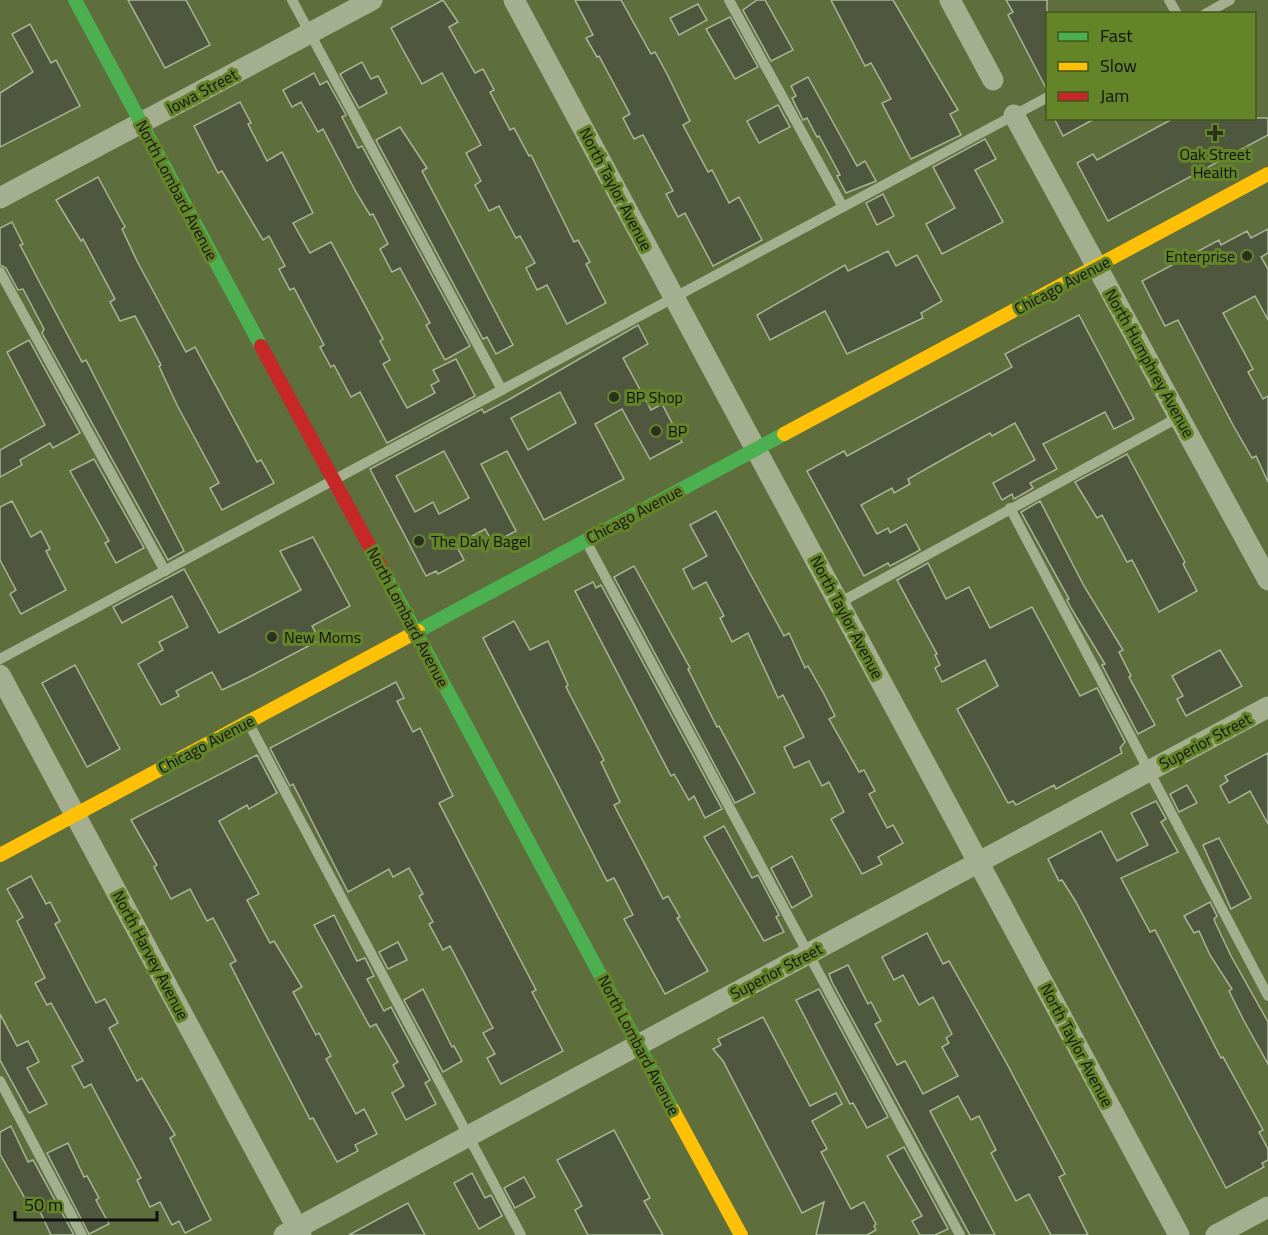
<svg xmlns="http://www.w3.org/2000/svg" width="1268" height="1235" viewBox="0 0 1268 1235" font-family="'Titillium Web',sans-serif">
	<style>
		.building { fill: #4f583e; stroke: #aab497; stroke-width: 1.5; fill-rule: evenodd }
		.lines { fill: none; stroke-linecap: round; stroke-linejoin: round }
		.lane { stroke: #a4af90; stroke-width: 10 }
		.street { stroke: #a4af90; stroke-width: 21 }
		.fast { stroke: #4caf50; stroke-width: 14 }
		.slow { stroke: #ffc107; stroke-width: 14 }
		.jam { stroke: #c62828; stroke-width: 14 }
		.poi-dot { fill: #2c3220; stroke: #648428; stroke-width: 2 }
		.labels { text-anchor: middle; stroke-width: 6; stroke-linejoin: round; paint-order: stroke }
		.street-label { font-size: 16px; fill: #111; stroke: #648428 }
		.poi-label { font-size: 16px; fill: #111; stroke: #648428; text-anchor: start }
	</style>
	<rect width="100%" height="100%" fill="#5e6f3d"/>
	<g class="building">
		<polygon points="128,0 186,0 210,45 165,68"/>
		<polygon points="443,0 458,22 449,27 475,73 483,69 494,90 490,92 510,130 514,128 529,156 531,155 574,242 578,240 590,262 586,264 606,303 567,324 547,285 537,290 526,268 535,263 520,236 516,238 499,206 489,211 475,185 481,181 466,153 481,145 442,73 422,84 391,28"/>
		<polygon points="575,0 621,0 651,54 655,52 667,74 690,121 683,125 708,172 712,170 729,203 739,197 762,240 713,266 685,213 678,217 666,194 673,191 643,135 634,139 623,118 630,114 599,56 597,57 586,38 593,35"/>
		<polygon points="757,0 765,0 793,50 771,61 743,10"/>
		<polygon points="831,0 893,0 958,110 950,114 961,135 911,159 882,103 891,99 871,63 865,66"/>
		<polygon points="1006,0 1047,0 1047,90 1008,15 1013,12"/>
		<polygon points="698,4 707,20 679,35 670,18"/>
		<polygon points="730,17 758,67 735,79 706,29"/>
		<polygon points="30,24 51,63 56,60 80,106 0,147 0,93 33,72 12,34"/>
		<polygon points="362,62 371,79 378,76 387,93 359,108 340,74"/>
		<polygon points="314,73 320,85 327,81 346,115 342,117 358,148 362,146 470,346 445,360 426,325 430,323 400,268 392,272 380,249 388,244 373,214 370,215 356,192 323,129 318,132 301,102 292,107 283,90"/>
		<polygon points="808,77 857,166 865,161 876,181 846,193 837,176 840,175 819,136 817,137 807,118 803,120 792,98 796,96 791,86"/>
		<polygon points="240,102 251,123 248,124 267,161 282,152 313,213 293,223 310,253 331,242 383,339 380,341 390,360 383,364 407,408 435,393 431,385 439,381 433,370 456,359 475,396 387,443 360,392 351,397 334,365 331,367 320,347 324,345 294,288 290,290 279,269 285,266 269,236 263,240 222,171 218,173 194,126"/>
		<polygon points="778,105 790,127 759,143 747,121"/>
		<polygon points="1054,118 1096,118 1063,136"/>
		<polygon points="1174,118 1268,118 1268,135 1108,221 1077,163 1093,154 1097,160"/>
		<polygon points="400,127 427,168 422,171 513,345 496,354 487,337 483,339 376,140"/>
		<polygon points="985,139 996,159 975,170 1003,222 942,254 926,224 955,208 933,167"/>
		<polygon points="98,177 125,227 122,229 137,261 186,352 195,347 257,462 261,460 274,483 222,510 210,488 219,483 177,405 159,366 161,365 135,316 120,321 110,302 115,299 83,239 81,241 56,200"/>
		<polygon points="883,194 894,216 877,225 866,203"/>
		<polygon points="12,222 23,244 20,245 41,285 82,362 86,360 184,551 168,560 42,333 44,329 23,289 18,290 6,268 0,265 0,228"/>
		<polygon points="1268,229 1268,253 1261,257 1268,269 1268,320 1255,296 1223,313 1253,369 1248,372 1263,399 1268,396 1268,482 1256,456 1252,458 1233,425 1178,320 1165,326 1142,281 1219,240 1221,245 1247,231 1251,238"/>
		<polygon points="888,251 896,266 917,255 942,301 921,313 923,318 847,354 825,311 770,340 757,315 845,265 848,271"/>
		<polygon points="1079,315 1134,419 1114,429 1105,412 1043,444 1057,469 1030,483 1033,488 1014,499 1012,494 1002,500 993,483 1035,460 1015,423 992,436 990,433 947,457 908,479 910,484 894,493 892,488 861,505 877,534 888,528 890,533 906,524 920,550 890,566 888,563 864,576 807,471 844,451 847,456 1012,367 1005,354"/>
		<path d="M 638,325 L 648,344 L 623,358 L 651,410 L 662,404 L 682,442 L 650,459 L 622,409 L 595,424 L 624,479 L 544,520 L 507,451 L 481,464 L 516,531 L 493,543 L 485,529 L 456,545 L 464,560 L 438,574 L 436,571 L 426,576 L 370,469 L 482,409 L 484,413 L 510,399 ZM 560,392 L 576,423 L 528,450 L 511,418 ZM 444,451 L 469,498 L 439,514 L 433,502 L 415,512 L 396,476 Z"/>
		<polygon points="29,340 80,433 53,448 50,443 20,460 22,465 0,477 0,450 45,425 7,352"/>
		<polygon points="1127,454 1185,562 1183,564 1197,591 1159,612 1132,560 1127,562 1102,515 1097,518 1075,482"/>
		<polygon points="94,459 144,548 116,563 105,543 109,541 70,471"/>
		<polygon points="12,501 31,537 41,531 50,549 46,551 66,590 21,614 10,594 16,590 0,560 0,507"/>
		<polygon points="1040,501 1084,586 1123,650 1119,652 1131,676 1129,677 1155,725 1138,734 1102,665 1105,664 1071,608 1067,600 1069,599 1021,512"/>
		<polygon points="716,511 784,636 789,633 805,668 808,666 824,694 835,716 829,719 859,772 864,770 875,791 869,794 887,828 893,825 903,843 878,857 882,864 862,874 831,819 844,812 829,782 822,786 809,761 794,768 784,747 804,737 783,695 778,698 748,633 732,642 720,618 724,616 706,582 693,589 683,569 707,556 690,525"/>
		<polygon points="313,537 350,606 312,626 320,640 247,678 222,690 212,672 176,691 179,696 161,705 138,664 163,650 159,642 188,627 172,596 122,623 113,607 184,569 219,633 301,590 280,551"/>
		<polygon points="928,563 946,599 969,587 990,628 1032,607 1080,696 1097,688 1125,742 1120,748 1122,753 1056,789 1054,785 1016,805 1013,801 1008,803 957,709 998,686 985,660 942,682 935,668 940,665 935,655 937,654 897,580"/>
		<polygon points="634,566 690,668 688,669 717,727 719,726 755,793 735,803 614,577"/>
		<polygon points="593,582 596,588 601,585 722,809 705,818 694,796 689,800 674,774 671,776 575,591"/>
		<polygon points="514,621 530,650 548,641 568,685 566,687 604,760 601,762 620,802 614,805 663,899 668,896 680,917 677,918 708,971 665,994 624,919 633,915 614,878 607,881 483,638"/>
		<polygon points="1220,650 1242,686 1186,716 1177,699 1183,696 1172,676"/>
		<polygon points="75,665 120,749 87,767 42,683"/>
		<polygon points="396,682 404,698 397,701 413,732 420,728 453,796 439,803 536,990 532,992 563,1051 501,1084 487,1058 495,1054 483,1033 493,1028 450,946 443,950 429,924 433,922 419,896 423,894 409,868 393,877 389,869 348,892 293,784 290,786 270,748"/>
		<polygon points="1268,753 1268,824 1250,791 1229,803 1220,786 1228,781 1225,776"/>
		<polygon points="257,755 277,793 249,809 247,805 219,821 259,894 247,900 270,943 274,941 302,987 293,992 316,1035 319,1033 331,1056 326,1059 356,1114 364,1109 377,1134 355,1145 358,1151 337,1162 313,1118 310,1119 230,964 236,961 213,918 207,921 190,889 171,899 154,867 157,865 131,820"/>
		<polygon points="1187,785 1197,803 1179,812 1170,794"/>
		<polygon points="1156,801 1166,819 1161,822 1178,852 1121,878 1150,932 1155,930 1221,1058 1223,1057 1263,1130 1259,1132 1268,1149 1268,1160 1262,1163 1264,1167 1226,1188 1076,902 1062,880 1059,881 1048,859 1101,831 1117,861 1148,845 1131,813"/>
		<polygon points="724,826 752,878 758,875 779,915 776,917 784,932 764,941 704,837"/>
		<polygon points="1219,838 1251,898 1231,909 1203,845"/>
		<polygon points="792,856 812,896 792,908 771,868"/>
		<polygon points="31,876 46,904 50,902 60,921 55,924 96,1003 105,999 118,1023 109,1028 137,1081 142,1078 175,1135 170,1138 211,1220 185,1233 179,1221 172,1225 160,1202 150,1207 137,1180 141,1178 91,1084 84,1088 72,1066 83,1061 51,1003 47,1005 35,983 45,978 17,921 23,917 7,889"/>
		<polygon points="1210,902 1217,916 1214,919 1215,922 1231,956 1268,1022 1268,1064 1243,1019 1229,991 1232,989 1210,955 1199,931 1194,933 1184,916"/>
		<polygon points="334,915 357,961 365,958 374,976 367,979 384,1011 391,1007 430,1080 425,1083 436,1104 406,1120 392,1093 404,1086 393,1065 398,1062 376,1024 370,1027 314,925"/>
		<polygon points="927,933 943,964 949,961 1006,1062 1065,1174 1059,1177 1088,1235 1051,1235 1029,1194 1016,1201 991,1153 996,1150 979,1116 971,1120 958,1096 930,1111 995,1235 970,1235 832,982 829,974 848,965 868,1004 871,1002 881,1021 875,1024 897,1065 905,1061 923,1094 958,1076 942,1047 949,1043 946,1038 952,1034 933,997 919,1005 903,975 894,980 882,957"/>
		<polygon points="398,942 407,960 388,969 379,952"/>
		<polygon points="423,989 452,1047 454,1046 462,1061 443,1072 404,1000"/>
		<polygon points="819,989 888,1117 867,1128 853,1103 850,1104 796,1000"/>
		<polygon points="0,1014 17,1046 28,1041 39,1062 27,1068 47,1104 29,1113 0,1060"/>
		<polygon points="763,1017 810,1106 836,1093 842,1104 812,1121 827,1149 821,1152 851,1209 864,1202 876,1224 874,1226 876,1230 867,1235 816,1235 824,1202 802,1213 723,1061 713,1049 721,1045 718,1039"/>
		<polygon points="11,1126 28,1162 33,1160 74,1235 51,1235 37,1205 31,1209 0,1154 0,1132"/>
		<polygon points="614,1130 650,1198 644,1201 663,1235 588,1235 575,1210 582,1206 557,1160"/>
		<polygon points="68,1143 84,1177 87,1176 99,1198 96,1200 109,1224 89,1234 47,1153"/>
		<polygon points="904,1147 948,1229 935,1235 920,1235 912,1221 922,1216 887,1156"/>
		<polygon points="472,1173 485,1198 491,1195 502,1216 479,1229 454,1183"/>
		<polygon points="524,1177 535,1197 515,1208 504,1188"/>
		<polygon points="408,1203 425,1235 349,1235"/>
	</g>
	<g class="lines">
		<g class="lane">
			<polyline points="292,0 502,390"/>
			<polyline points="729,0 843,207"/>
			<polyline points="1169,0 1177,14"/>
			<polyline points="1205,14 1230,0"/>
			<polyline points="0,272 165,571"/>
			<polyline points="1010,508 1268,996"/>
			<polyline points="587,543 960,1235"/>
			<polyline points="839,603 1179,417"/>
			<polyline points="0,659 1048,97"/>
			<polyline points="249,724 521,1235"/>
			<polyline points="0,1081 82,1235"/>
		</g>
		<g class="street">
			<polyline points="514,0 1179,1235"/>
			<polyline points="950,0 993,80"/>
			<polyline points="1014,115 1268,580"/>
			<polyline points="0,198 372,0"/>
			<polyline points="0,675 301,1235"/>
			<polyline points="284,1235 1268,707"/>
			<polyline points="1216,1235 1268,1207"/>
		</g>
		<g class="fast">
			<polyline points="75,0 261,346"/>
			<polyline points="384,573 673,1110"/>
			<polyline points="418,631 784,434"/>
		</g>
		<g class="slow">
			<polyline points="784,434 1268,174"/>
			<polyline points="0,855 418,631"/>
			<polyline points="673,1110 741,1235"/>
		</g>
		<polyline class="jam" points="261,346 384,573"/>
	</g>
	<g class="poi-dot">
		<path d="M1212 124h6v6h6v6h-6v6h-6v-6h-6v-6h6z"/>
		<circle cx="1247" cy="256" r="6"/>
		<circle cx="614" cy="397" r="6"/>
		<circle cx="656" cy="431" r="6"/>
		<circle cx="419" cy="541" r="6"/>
		<circle cx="272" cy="637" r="6"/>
	</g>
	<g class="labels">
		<g class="street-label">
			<text transform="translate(202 91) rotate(-28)" y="6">Iowa Street</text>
			<text transform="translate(616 189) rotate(62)" y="6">North Taylor Avenue</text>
			<text transform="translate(177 190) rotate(62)" y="6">North Lombard Avenue</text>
			<text transform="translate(1062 285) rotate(-28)" y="6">Chicago Avenue</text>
			<text transform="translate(1150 363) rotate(61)" y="6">North Humphrey Avenue</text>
			<text transform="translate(634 514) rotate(-28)" y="6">Chicago Avenue</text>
			<text transform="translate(408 617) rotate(62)" y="6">North Lombard Avenue</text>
			<text transform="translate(847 617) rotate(62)" y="6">North Taylor Avenue</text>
			<text transform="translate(1205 741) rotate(-28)" y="6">Superior Street</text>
			<text transform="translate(206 744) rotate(-28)" y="6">Chicago Avenue</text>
			<text transform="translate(151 955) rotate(62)" y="6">North Harvey Avenue</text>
			<text transform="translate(776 971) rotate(-28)" y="6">Superior Street</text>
			<text transform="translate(639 1045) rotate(62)" y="6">North Lombard Avenue</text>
			<text transform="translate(1077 1045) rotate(62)" y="6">North Taylor Avenue</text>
		</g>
		<g class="poi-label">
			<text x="1215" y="160" text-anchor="middle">Oak Street<tspan x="1215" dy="18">Health</tspan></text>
			<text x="1235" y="262" text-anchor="end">Enterprise</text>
			<text x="626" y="403">BP Shop</text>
			<text x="668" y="437">BP</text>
			<text x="431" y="547">The Daly Bagel</text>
			<text x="284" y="643">New Moms</text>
		</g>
	</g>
	<rect x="1046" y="12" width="210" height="108" fill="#648428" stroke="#43561f" stroke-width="1.5"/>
	<rect x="1058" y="32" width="30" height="9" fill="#4caf50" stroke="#43561f" stroke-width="1.5"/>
	<text x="1100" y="42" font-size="18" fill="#111111">Fast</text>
	<rect x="1058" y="62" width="30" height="9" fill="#ffc107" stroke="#43561f" stroke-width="1.5"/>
	<text x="1100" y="72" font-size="18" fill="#111111">Slow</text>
	<rect x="1058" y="92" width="30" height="9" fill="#c62828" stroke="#43561f" stroke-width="1.5"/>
	<text x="1100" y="102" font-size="18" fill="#111111">Jam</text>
	<path d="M15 1211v9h142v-9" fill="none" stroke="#111111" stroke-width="3"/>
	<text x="24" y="1211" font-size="18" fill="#111111" stroke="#648428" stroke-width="4.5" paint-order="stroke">50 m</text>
</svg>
